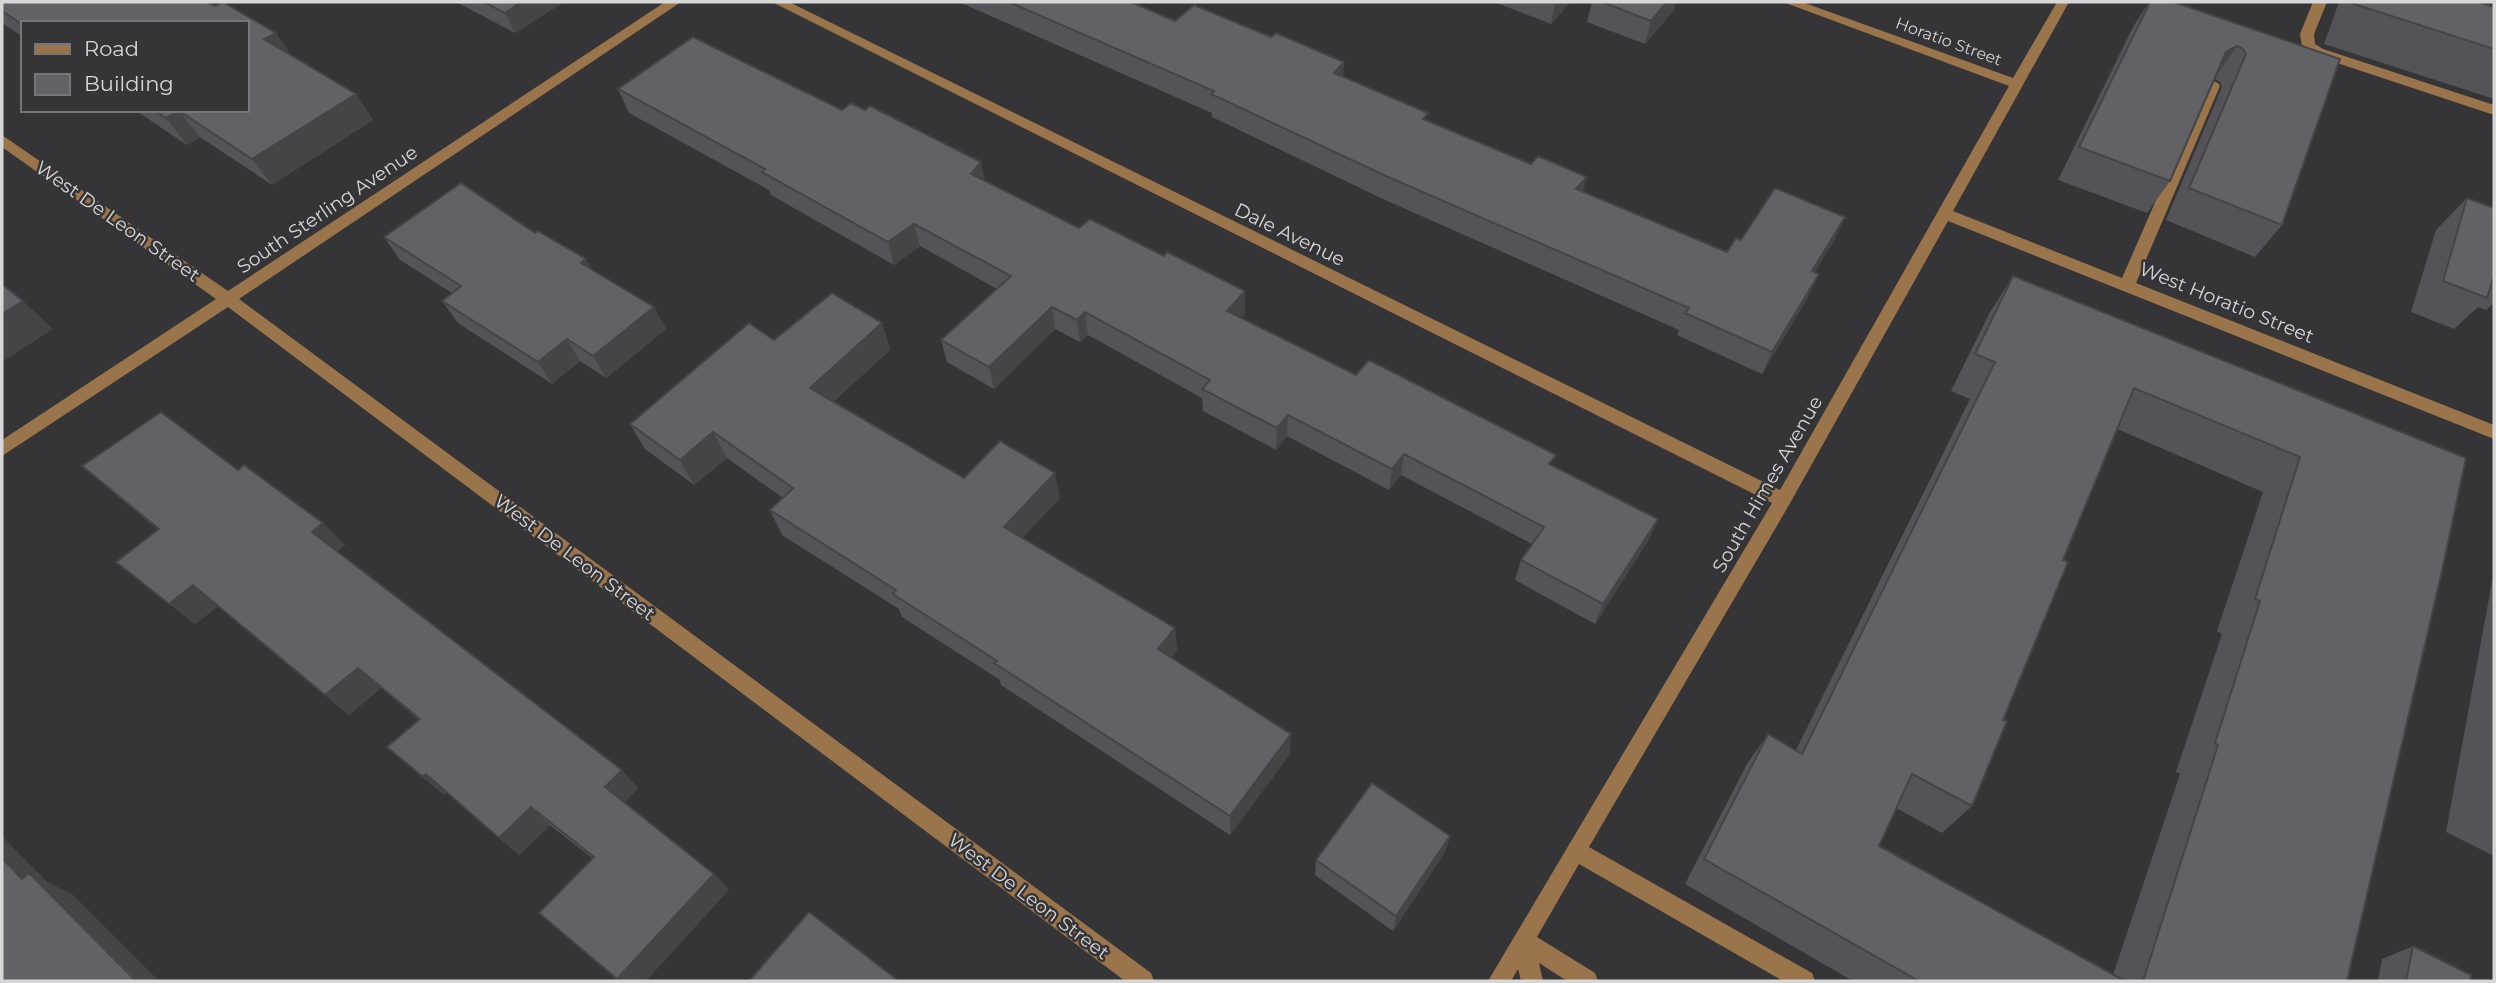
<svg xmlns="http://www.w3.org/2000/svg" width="2496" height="983" viewBox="0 0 2496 983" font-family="Montserrat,sans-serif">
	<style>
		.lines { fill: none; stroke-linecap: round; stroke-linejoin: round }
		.minor { fill: #9a744b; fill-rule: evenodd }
		.wall { fill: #545357; fill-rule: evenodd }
		.shaded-wall { fill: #454447 }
		.building { fill: #626165; stroke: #454447; stroke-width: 2 }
		.labels { text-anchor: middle; stroke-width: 5; stroke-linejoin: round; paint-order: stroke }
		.far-street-label { font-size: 16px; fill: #d7d7d8; stroke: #353437 }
		.street-label { font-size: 19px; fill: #d7d7d8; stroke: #353437 }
	</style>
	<rect width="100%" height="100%" fill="#353437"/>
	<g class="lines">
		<g class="minor">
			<polygon points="665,2 681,2 239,299 1151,973 1154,981 1125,981 228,307 2,456 2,440 216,299 2,147 2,135 228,291"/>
			<polygon points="772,2 789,2 1780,490 2009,86 1783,2 1802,2 2013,78 2057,2 2069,2 1953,211 2122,278 2206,86 2213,81 2218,83 2220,86 2136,283 2494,425 2494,439 1948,221 1789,505 1589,847 1812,973 1815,981 1783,981 1579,864 1537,937 1595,973 1598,981 1567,981 1539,963 1543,981 1521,981 1518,969 1511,981 1488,981 1772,503"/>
			<polygon points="2313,2 2327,2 2314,34 2315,44 2323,49 2494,105 2494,115 2313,55 2302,46 2300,34"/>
		</g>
	</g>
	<g class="wall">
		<polygon points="2,2 292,56 356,94 373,120 272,185 200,137 187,145 135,110 247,110 23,23 23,37 2,23"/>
		<polygon points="456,2 564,2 515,33"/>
		<polygon points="959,2 1131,2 1175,21 1343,77 1427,120 1583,192 1727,252 1741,240 1845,217 1834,240 1815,272 1808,297 1762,374 1677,335 1679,330 1383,199 1212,117 1212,113"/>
		<polygon points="1494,2 1571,2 1551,24"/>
		<polygon points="1592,2 1676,2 1674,10 1645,44 1587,22"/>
		<polygon points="2149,2 2174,2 2340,59 2282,225 2255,257 2166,220 2222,87 2220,82 2215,79 2170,181 2147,213 2058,180 2133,27"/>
		<polygon points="2339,2 2479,2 2494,49 2494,99 2324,44"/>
		<polygon points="618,89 842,110 865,110 981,162 984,180 1079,228 1164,256 1245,291 1245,314 1241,318 1356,375 1552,466 1658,519 1649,539 1595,624 1515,580 1521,560 1532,544 1401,475 1389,490 1287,436 1276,450 1203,411 1202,398 1088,335 1080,342 1055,329 994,389 947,362 941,340 997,289 920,246 894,265 771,195 769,190 629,113"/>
		<polygon points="2467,198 2494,208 2494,303 2486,310 2478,307 2454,329 2411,312 2436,230"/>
		<polygon points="535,233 586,259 591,269 654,307 666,329 606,378 580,361 552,384 458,323 442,301 452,293 400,260 384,237"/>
		<path d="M 2013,276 L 2466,458 L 2347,981 L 1853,981 L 1685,884 L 1747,764 L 1768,734 L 1796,750 L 1970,399 L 1951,391 L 1989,314 ZM 2117,429 L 2263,492 L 2217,631 L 2222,634 L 2176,772 L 2180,774 L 2113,975 L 1879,846 L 1896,808 L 1942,833 L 1972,806 L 2063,560 Z"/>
		<polygon points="882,323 890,350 834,401 964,478 1060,498 1022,538 1175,628 1177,650 1171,658 1290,754 1230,835 1001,685 1000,680 902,617 899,609 782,535 770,510 783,498 727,458 694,485 645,449 630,424 774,340"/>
		<polygon points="82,466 238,470 345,545 337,551 638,788 624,803 714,874 729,890 592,858 550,825 519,855 447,792 444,795 387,747 419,720 381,688 349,715 218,606 195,624 116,562 158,530"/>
		<polygon points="2494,571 2494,856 2446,832"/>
		<polygon points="1450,836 1445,852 1393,931 1315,875 1316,860"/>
		<polygon points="2413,946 2470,981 2378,981 2382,959"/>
	</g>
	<g class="shaded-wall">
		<polygon points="521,2 564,2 515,33 505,13"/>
		<polygon points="1557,2 1571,2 1551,24 1555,3"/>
		<polygon points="1667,2 1676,2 1674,10 1645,44 1651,21"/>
		<polygon points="276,33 294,59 264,39"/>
		<polygon points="2237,46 2214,79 2226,52"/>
		<polygon points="1344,62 1343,86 1334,73"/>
		<polygon points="356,94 373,120 272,185 252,159"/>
		<polygon points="179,111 200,137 187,145 166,118"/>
		<polygon points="981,162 986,186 971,174"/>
		<polygon points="1587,177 1581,200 1576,189"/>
		<polygon points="1845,217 1834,240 1802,294 1812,271"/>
		<polygon points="914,224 920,246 894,265 888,242"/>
		<polygon points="586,259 598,282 581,263"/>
		<polygon points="1819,274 1808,297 1762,374 1772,352"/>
		<polygon points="1245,291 1245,314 1227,333 1227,311"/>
		<polygon points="23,301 53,329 2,362 2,314"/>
		<polygon points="654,307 666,329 606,378 593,356"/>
		<polygon points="1052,307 1055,329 994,389 989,367"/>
		<polygon points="1085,312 1088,335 1080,342 1077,320"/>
		<polygon points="882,323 890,350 820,413 810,388"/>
		<polygon points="567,339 580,361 552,384 538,362"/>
		<polygon points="1288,415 1287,436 1276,450 1277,428"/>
		<polygon points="713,432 727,458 694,485 680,460"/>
		<polygon points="1404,454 1401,475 1389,490 1392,469"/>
		<polygon points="1055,473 1060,498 1010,551 1004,527"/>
		<polygon points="1658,519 1649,539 1595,624 1603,604"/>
		<polygon points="323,523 345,545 334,554 312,532"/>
		<polygon points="193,585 219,606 195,624 169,604"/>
		<polygon points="1175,628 1177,650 1160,671 1158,649"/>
		<polygon points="358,668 381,688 349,715 325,695"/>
		<polygon points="1291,734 1290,754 1230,835 1230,816"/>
		<polygon points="622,770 638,788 622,805 605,787"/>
		<polygon points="426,774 447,792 444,795 423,777"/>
		<polygon points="531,807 550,825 519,855 499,838"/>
		<polygon points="2,836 47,882 72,894 159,981 136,981 22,879 2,858"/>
		<polygon points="1450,836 1445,852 1393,931 1396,916"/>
		<polygon points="714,874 729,890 646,981 620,981 617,979"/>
	</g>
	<g class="building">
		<polygon points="2,2 207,2 215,6 223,2 276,33 264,39 356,94 252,159 179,111 166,118 154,110 247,110 247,23 23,23 23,25 2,11"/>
		<polygon points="484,2 521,2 505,13"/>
		<polygon points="1009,2 1131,2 1175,21 1194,5 1271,37 1276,33 1344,62 1334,73 1428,113 1423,119 1531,164 1538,156 1587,177 1576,189 1727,252 1736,238 1741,240 1775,188 1845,217 1812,271 1819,274 1772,352 1685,313 1689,308 1386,176 1211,94 1214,91"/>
		<polygon points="1602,2 1667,2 1651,21"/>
		<polygon points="2150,2 2174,2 2340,59 2282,225 2189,188 2246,54 2243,49 2237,46 2226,52 2170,181 2079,147"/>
		<polygon points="2354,2 2479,2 2494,7 2494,49 2354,4"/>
		<polygon points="693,37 842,110 851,103 865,110 870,106 981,162 971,174 1079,228 1090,219 1164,256 1167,252 1245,291 1227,311 1356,375 1369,360 1556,455 1549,464 1658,519 1603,604 1521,560 1544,527 1404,454 1392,469 1288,415 1277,428 1202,389 1210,380 1085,312 1077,320 1052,307 989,367 941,340 1011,276 914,224 888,242 762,172 765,169 618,89"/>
		<polygon points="461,183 535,233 538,231 586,259 581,263 654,307 593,356 567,339 538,362 442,301 461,286 384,237"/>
		<polygon points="2467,198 2494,208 2494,276 2487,298 2443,281"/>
		<polygon points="2013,276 2466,458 2442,571 2347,981 2143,981 2218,745 2215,743 2260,601 2255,599 2300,457 2134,388 2063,560 2068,562 2003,720 2007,721 1972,806 1912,774 1879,846 2125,981 1919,981 1704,859 1768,734 1802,754 1995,362 1975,354"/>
		<polygon points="2,284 23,301 2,314"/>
		<polygon points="832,293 882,323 810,388 964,478 1000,441 1055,473 1004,527 1175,628 1158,649 1291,734 1230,816 994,663 997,661 893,594 896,590 770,510 793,488 713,432 680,460 630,424 749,323 774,340"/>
		<polygon points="161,412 238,470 244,465 323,523 312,532 622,770 605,787 714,874 617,979 539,913 594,857 531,807 499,838 426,774 423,777 387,747 420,719 358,668 325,695 193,585 169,604 116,562 159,529 82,466"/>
		<polygon points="1372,783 1450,836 1396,916 1316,860"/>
		<polygon points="2,858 22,879 29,873 136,981 2,981"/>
		<polygon points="809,912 899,981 749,981"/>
		<polygon points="2413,946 2471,975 2470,981 2406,981"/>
	</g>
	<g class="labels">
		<g class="far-street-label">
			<text transform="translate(1949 41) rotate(20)" y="6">Horatio Street</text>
		</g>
		<g class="street-label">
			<text transform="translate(327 209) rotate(-34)" y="7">South Sterling Avenue</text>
			<text transform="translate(118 221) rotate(35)" y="7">West De Leon Street</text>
			<text transform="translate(1290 234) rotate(26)" y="7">Dale Avenue</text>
			<text transform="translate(2227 302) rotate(22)" y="7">West Horatio Street</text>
			<text transform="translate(1767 484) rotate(-60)" y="7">South Himes Avenue</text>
			<text transform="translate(575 557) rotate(37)" y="7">West De Leon Street</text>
			<text transform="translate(1029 896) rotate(37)" y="7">West De Leon Street</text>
		</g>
	</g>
	<rect width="2496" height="983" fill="none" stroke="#d7d7d8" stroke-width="7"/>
	<rect x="21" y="21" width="228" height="91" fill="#353437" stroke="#767577" stroke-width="2"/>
	<rect x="35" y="44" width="35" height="10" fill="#9a744b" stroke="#767577" stroke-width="2"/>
	<text x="84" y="56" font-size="21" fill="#d7d7d8">Road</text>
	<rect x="35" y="74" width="35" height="21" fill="#626165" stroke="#767577" stroke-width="2"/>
	<text x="84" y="91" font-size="21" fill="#d7d7d8">Building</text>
</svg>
